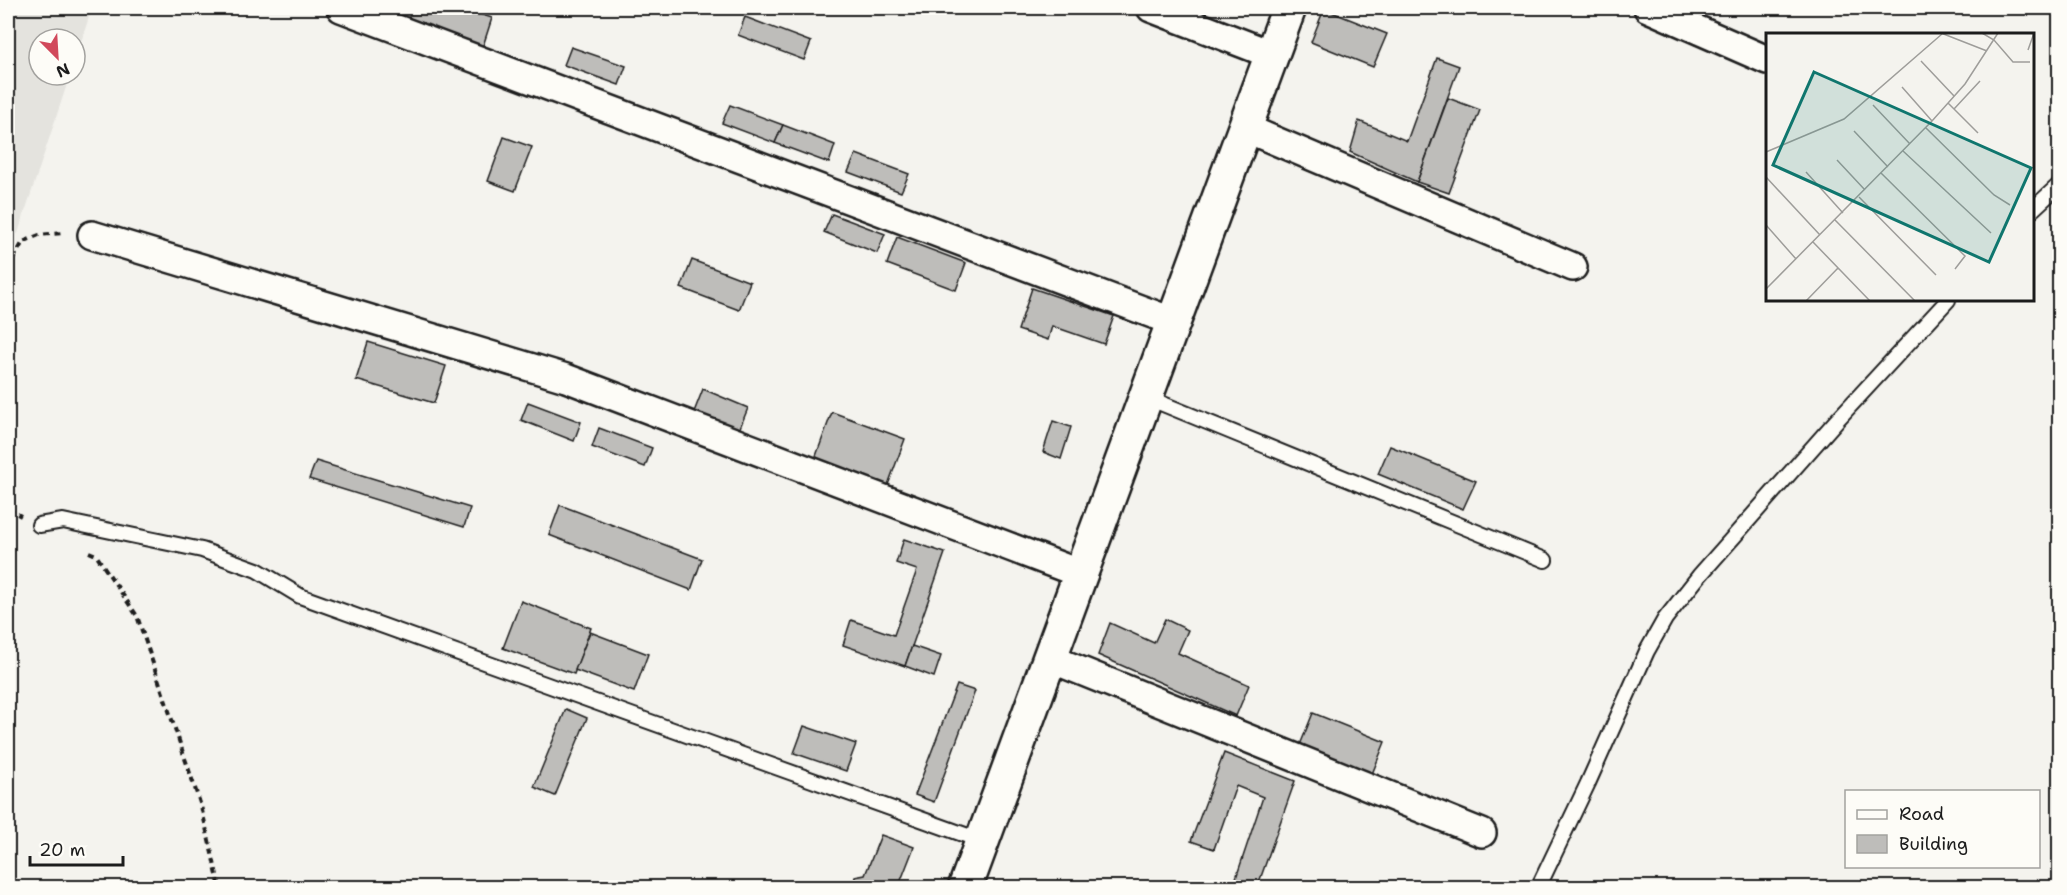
<svg xmlns="http://www.w3.org/2000/svg" width="2067" height="895" viewBox="0 0 2067 895" font-family="'Shantell Sans',sans-serif">
	<style>
		.built { fill: #e4e3de }
		.building { fill: #bebdba; stroke: #1c1c1c; stroke-width: 1.5 }
		.lines { fill: none; stroke-linecap: round; stroke-linejoin: round }
		.lane-casing { stroke: #1c1c1c; stroke-width: 18 }
		.street-casing { stroke: #1c1c1c; stroke-width: 32 }
		.secondary-casing { stroke: #1c1c1c; stroke-width: 38 }
		.path { stroke: #1c1c1c; stroke-width: 4; stroke-dasharray: 6 4.5; stroke-linecap: butt }
		.lane { stroke: #fdfcf7; stroke-width: 14 }
		.street { stroke: #fdfcf7; stroke-width: 27 }
		.secondary { stroke: #fdfcf7; stroke-width: 33 }
		.inset-road { fill: none; stroke: #9e9d9a; stroke-width: 1.5 }
		.view { fill: #0f766e; fill-opacity: 0.15; stroke: #0f766e; stroke-width: 3 }
		.inset-edge { fill: none; stroke: #1c1c1c; stroke-width: 3 }
	</style>
	<rect width="100%" height="100%" fill="#f4f3ee"/>
	<filter id="ink" filterUnits="userSpaceOnUse"><feTurbulence type="fractalNoise" baseFrequency=".0167" numOctaves="2"/><feDisplacementMap in="SourceGraphic" scale="12" xChannelSelector="R" yChannelSelector="G"/><feConvolveMatrix kernelMatrix="1 2 1 2 8 2 1 2 1" color-interpolation-filters="sRGB"/></filter>
	<g filter="url(#ink)">
		<polygon class="built" points="8,8 92,8 75,60 75,39 39,39 39,75 70,75 18,233 8,246"/>
		<g class="building">
			<polygon points="412,8 461,8 492,18 483,46 408,20"/>
			<polygon points="1324,9 1387,34 1373,67 1311,42"/>
			<polygon points="745,17 811,42 804,60 738,35"/>
			<polygon points="571,47 626,66 619,85 564,65"/>
			<polygon points="1437,58 1459,66 1417,182 1350,152 1359,121 1407,141"/>
			<polygon points="1448,98 1480,110 1449,193 1417,182"/>
			<polygon points="730,105 783,125 775,143 722,123"/>
			<polygon points="783,125 835,145 829,163 775,143"/>
			<polygon points="504,137 532,147 515,191 488,181"/>
			<polygon points="856,154 909,174 901,192 848,172"/>
			<polygon points="832,214 885,234 877,253 824,232"/>
			<polygon points="897,237 966,263 956,290 887,264"/>
			<polygon points="692,260 750,282 739,310 681,288"/>
			<polygon points="1032,288 1114,316 1104,344 1052,326 1048,340 1018,330"/>
			<polygon points="368,342 446,366 434,403 356,380"/>
			<polygon points="703,389 748,408 739,430 694,412"/>
			<polygon points="528,402 581,422 574,441 521,420"/>
			<polygon points="832,412 905,439 885,493 812,467"/>
			<polygon points="1053,421 1071,427 1061,459 1043,452"/>
			<polygon points="599,428 652,448 645,467 592,447"/>
			<polygon points="1390,446 1476,481 1463,509 1378,474"/>
			<polygon points="316,461 470,508 464,527 309,479"/>
			<polygon points="560,505 702,559 691,590 549,535"/>
			<polygon points="904,539 945,553 905,666 843,645 851,620 894,635 917,570 896,563"/>
			<polygon points="521,601 591,628 574,674 503,648"/>
			<polygon points="1165,619 1188,630 1178,653 1249,685 1236,716 1098,655 1110,623 1154,643"/>
			<polygon points="590,632 648,654 634,692 575,670"/>
			<polygon points="912,646 941,656 934,677 905,666"/>
			<polygon points="957,685 975,691 934,802 915,795"/>
			<polygon points="566,709 587,718 555,796 534,787"/>
			<polygon points="1313,713 1385,742 1372,774 1300,745"/>
			<polygon points="804,726 856,744 846,771 794,753"/>
			<polygon points="1224,753 1295,781 1257,888 1233,887 1263,797 1236,786 1214,849 1191,841"/>
			<polygon points="881,835 914,847 898,888 852,888 855,877 865,875"/>
		</g>
		<g class="lines">
			<defs>
				<g id="lane">
					<polyline points="2032,210 2060,184"/>
					<polyline points="1146,397 1545,560"/>
					<polyline points="39,525 63,521 202,550 257,570 300,596 982,841"/>
					<polyline points="1538,888 1588,783 1647,651 1665,619 1699,576 1837,420 1948,300"/>
				</g>
				<g id="street">
					<polyline points="341,8 1174,322"/>
					<polyline points="1151,8 1270,54"/>
					<polyline points="1648,8 1767,60"/>
					<polyline points="1245,128 1573,267"/>
					<polyline points="92,235 566,378 1081,574"/>
					<polyline points="1049,658 1482,833"/>
				</g>
				<polyline id="secondary" points="965,888 1289,8"/>
			</defs>
			<use href="#lane" class="lane-casing"/>
			<use href="#street" class="street-casing"/>
			<use href="#secondary" class="secondary-casing"/>
			<g class="path">
				<polyline points="8,268 23,242 39,235 63,233"/>
				<polyline points="8,509 21,516"/>
				<polyline points="89,552 96,555 137,616 201,806 220,888"/>
			</g>
			<use href="#lane" class="lane"/>
			<use href="#street" class="street"/>
			<use href="#secondary" class="secondary"/>
		</g>
	</g>
	<g transform="translate(1766 33)">
		<rect width="268" height="268" fill="#f4f3ee"/>
		<path class="inset-road" d="M 175,0 L 221,18M 216,0 L 228,7 L 247,29 L 264,29M 262,17 L 268,0M 155,28 L 188,63M 136,54 L 166,88M 182,70 L 212,100M 107,72 L 144,111M 188,76 L 214,48M 160,95 L 228,162 L 244,172M 88,98 L 122,134M 137,118 L 225,200M 0,119 L 78,86 L 176,1M 71,127 L 99,157M 40,139 L 77,180M 115,140 L 199,223 L 189,236M 0,144 L 54,202M 93,164 L 170,242M 69,187 L 149,268M 0,192 L 30,226M 47,209 L 104,268M 0,256 L 166,88 L 199,51 L 232,0M 40,268 L 72,235"/>
		<path class="view" d="M 48,39 L 265,135 L 223,229 L 7,132 Z"/>
		<rect width="268" height="268" class="inset-edge"/>
	</g>
	<rect width="2067" height="895" fill="none" stroke="#fdfcf7" stroke-width="30"/>
	<rect x="15" y="15" width="2037" height="865" fill="none" stroke="#1c1c1c" stroke-width="2" filter="url(#ink)"/>
	<rect x="1845" y="790" width="195" height="78" fill="#fdfcf7" stroke="#a3a29f" stroke-width="1.5"/>
	<rect x="1857" y="810" width="30" height="9" fill="#fdfcf7" stroke="#a3a29f" stroke-width="1.5"/>
	<text x="1899" y="820" font-size="18" fill="#1c1c1c">Road</text>
	<rect x="1857" y="835" width="30" height="18" fill="#bebdba" stroke="#a3a29f" stroke-width="1.5"/>
	<text x="1899" y="850" font-size="18" fill="#1c1c1c">Building</text>
	<g transform="translate(57 57) rotate(156)"><circle r="28" fill="#fdfcf7" stroke="#a3a29f" stroke-width="1.5"/>
	<path d="M0-4.5L10 22L0 15L-10 22Z" fill="#d1495b"/>
	<text y="-9" font-size="16" font-weight="bold" text-anchor="middle" fill="#1c1c1c">N</text>
	</g>
	<path d="M30 856v9h93v-9" fill="none" stroke="#1c1c1c" stroke-width="3"/>
	<text x="39" y="856" font-size="18" fill="#1c1c1c" stroke="#fdfcf7" stroke-width="4.5" paint-order="stroke">20 m</text>
</svg>
